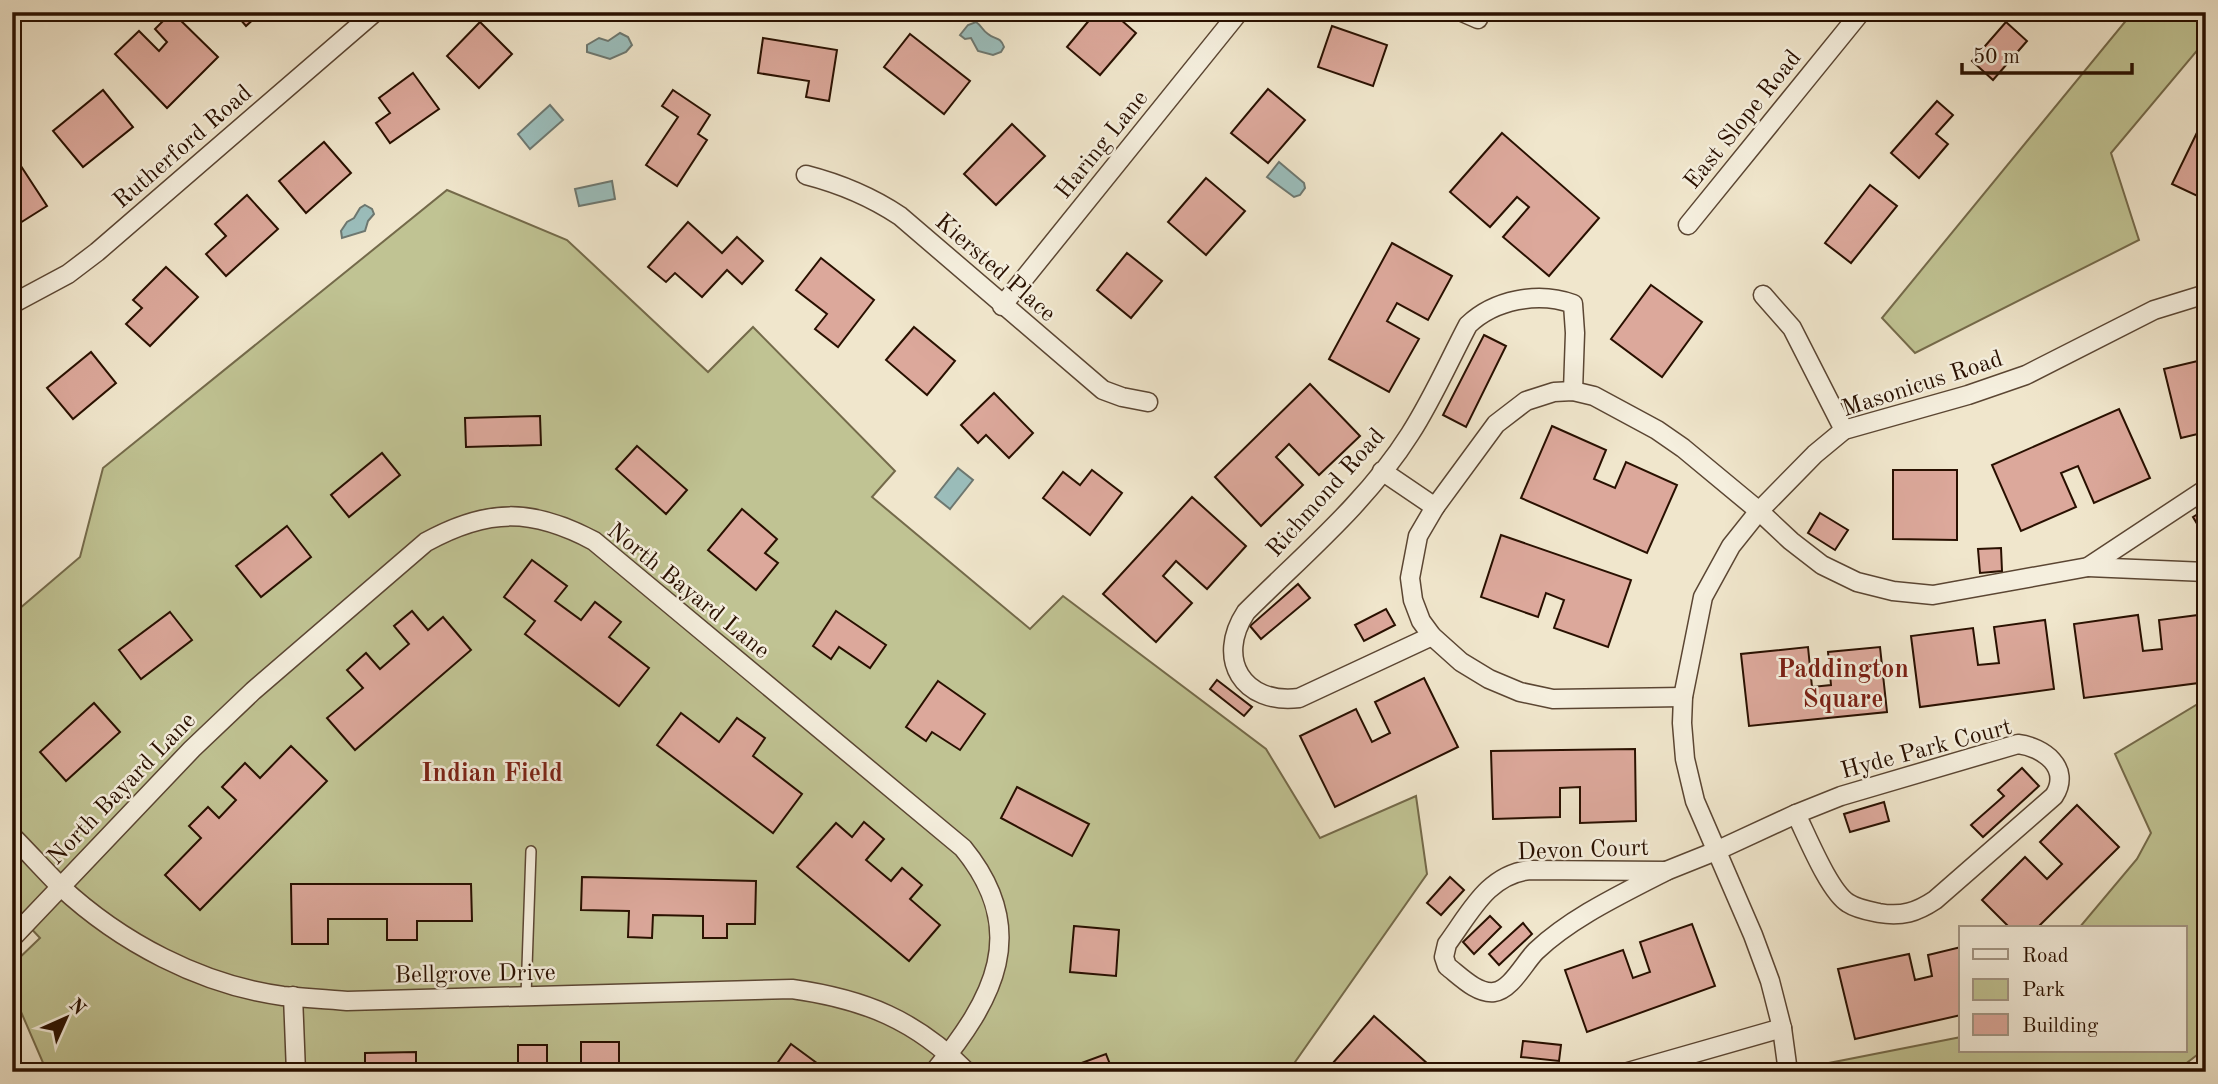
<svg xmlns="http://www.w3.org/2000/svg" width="2218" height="1084" viewBox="0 0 2218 1084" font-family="'Old Standard TT',serif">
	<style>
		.green { fill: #c0c393; stroke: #746a4a; stroke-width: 2 }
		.water { fill: #9bbebc; stroke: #6d7871; stroke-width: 2 }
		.building { fill: #dca89b; stroke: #291000; stroke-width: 2 }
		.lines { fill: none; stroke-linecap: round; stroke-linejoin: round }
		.service-casing { stroke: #5b4633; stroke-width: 12 }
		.minor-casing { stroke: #5b4633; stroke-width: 21 }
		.service { stroke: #f5efde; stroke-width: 9 }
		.minor { stroke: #f5efde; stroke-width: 18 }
		.labels { text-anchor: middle; stroke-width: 5; stroke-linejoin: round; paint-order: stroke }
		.street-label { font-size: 24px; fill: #291000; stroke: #f5efde }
		.neighbourhood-label { font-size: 26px; font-weight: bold; fill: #7a1f14; stroke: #f5efde }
	</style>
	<rect width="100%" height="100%" fill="#f0e6cc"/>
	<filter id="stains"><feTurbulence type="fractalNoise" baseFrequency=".00286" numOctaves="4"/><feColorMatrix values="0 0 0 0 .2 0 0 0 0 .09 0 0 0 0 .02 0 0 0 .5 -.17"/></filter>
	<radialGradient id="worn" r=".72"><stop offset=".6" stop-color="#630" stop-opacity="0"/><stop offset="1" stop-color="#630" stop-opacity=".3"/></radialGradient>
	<g class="green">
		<polygon points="2133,12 2206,12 2206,40 2111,153 2139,240 1915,353 1882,318"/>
		<polygon points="447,190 567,240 708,372 753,327 895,471 872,497 1030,629 1063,596 1266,749 1320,838 1416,796 1427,874 1288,1072 47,1072 12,991 12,965 40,938 12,908 12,615 80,557 103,468"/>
		<polygon points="2206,699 2206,1048 2175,1072 1821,1072 1829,1063 1961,1037 1961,1051 2185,1051 2185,928 2079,928 2137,859 2151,833 2115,754"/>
	</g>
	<g class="water">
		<path d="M 976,22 C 982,26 982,30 988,34 C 995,40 1000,36 1004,47 L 1001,52 L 993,55 L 978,51 L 971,38 L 965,39 L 960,35 L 968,25 Z"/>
		<polygon points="620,33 628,37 632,45 626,52 610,59 587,52 587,45 599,38 608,41"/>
		<polygon points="550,105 563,120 530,149 518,134"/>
		<polygon points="1279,162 1304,183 1305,188 1300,195 1294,197 1267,177"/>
		<polygon points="612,181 615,199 579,206 575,189"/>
		<polygon points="365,205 372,209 374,214 368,221 365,231 342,238 341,231 347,222 354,218 360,208"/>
		<polygon points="958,468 973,480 950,509 935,497"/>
	</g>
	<g class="building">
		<polygon points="172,12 218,57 167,108 115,54 139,31 159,51 167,42 155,29"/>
		<polygon points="234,12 258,12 259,14 246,26"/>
		<polygon points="1096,12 1112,12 1136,33 1100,75 1067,47"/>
		<polygon points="480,22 512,54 479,88 447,56"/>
		<polygon points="2006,22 2027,41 1993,80 1972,61"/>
		<polygon points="1332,26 1387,45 1373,86 1318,67"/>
		<polygon points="910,34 970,81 944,114 884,67"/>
		<polygon points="763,38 837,50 829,101 806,97 809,81 758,73"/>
		<polygon points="413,73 439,109 390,143 376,123 390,113 379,98"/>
		<polygon points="1268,89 1305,120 1268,163 1231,133"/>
		<polygon points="103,90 133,127 83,167 53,131"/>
		<polygon points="673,90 710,115 698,134 707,140 677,186 646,165 678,117 662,106"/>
		<polygon points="1937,101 1953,115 1936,134 1948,144 1919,178 1891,153"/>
		<polygon points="2206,114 2206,200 2172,184"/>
		<polygon points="1012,124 1045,156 996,205 964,174"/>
		<polygon points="1502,133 1599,218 1549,276 1503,237 1529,207 1517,197 1490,227 1450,192"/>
		<polygon points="324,142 351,173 306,213 279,181"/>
		<polygon points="17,160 47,206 12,228 12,163"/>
		<polygon points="1206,178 1245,211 1206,255 1168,222"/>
		<polygon points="1870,185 1897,206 1851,263 1825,243"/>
		<polygon points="247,195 278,229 226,276 206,254 226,236 215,224"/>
		<polygon points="688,222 722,253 737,237 763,261 742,284 727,270 702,297 675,273 666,282 648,267"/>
		<polygon points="1392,243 1452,276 1428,320 1397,303 1387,321 1419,339 1389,392 1329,359"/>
		<polygon points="1127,253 1162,281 1131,318 1097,290"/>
		<polygon points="821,258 874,300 838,347 815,329 827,314 796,290"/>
		<polygon points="166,267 198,297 150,346 126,324 142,308 133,300"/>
		<polygon points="1651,285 1702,322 1662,377 1611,339"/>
		<polygon points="914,327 955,361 927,395 886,360"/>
		<polygon points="1484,335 1506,346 1466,427 1443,415"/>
		<polygon points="91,352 116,383 73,419 47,388"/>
		<polygon points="2206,359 2206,432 2181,438 2164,369"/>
		<polygon points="1310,384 1360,436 1319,475 1289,444 1276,457 1303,485 1261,526 1215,477"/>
		<polygon points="994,393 1033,433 1009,458 986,435 978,443 961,425"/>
		<polygon points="2119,409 2150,478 2094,503 2078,466 2061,473 2076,507 2021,531 1992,465"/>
		<polygon points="540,416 541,445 466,447 465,418"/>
		<polygon points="1552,426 1606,450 1594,479 1615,488 1626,462 1677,485 1647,553 1521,498"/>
		<polygon points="637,446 687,490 666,514 616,469"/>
		<polygon points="382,453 400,475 349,517 331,495"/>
		<polygon points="1092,470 1122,493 1090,535 1043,498 1063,472 1080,485"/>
		<polygon points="1893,470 1957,470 1957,540 1893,539"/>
		<polygon points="1192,497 1246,546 1207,589 1176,561 1163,576 1192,603 1156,642 1103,594"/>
		<polygon points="742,509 777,539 765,553 778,563 756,590 708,550"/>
		<polygon points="2206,509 2206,529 2202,532 2193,517"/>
		<polygon points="1820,513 1848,530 1835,550 1808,533"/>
		<polygon points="287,526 311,557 261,597 236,566"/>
		<polygon points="1501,535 1631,580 1608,647 1554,628 1564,600 1546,593 1538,617 1481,597"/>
		<polygon points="2001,548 2002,571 1980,573 1978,549"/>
		<polygon points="532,560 567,586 555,601 581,620 595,602 621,622 609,637 649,668 619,706 525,634 535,621 504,597"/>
		<polygon points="1298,584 1310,598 1261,639 1250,626"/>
		<polygon points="1386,609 1395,625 1364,641 1355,625"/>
		<polygon points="412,611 428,630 443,617 471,650 355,750 327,718 363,688 347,670 366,653 380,669 409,644 394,626"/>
		<polygon points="836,611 886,645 870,668 839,647 831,659 813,646"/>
		<polygon points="170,612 192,640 141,679 119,650"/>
		<polygon points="2206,614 2206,682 2084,698 2074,624 2138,615 2143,651 2162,649 2159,620"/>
		<polygon points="2045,620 2054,689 1920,707 1911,636 1973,628 1978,665 1999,663 1994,627"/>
		<polygon points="1808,647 1812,687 1831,685 1828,652 1880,647 1887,712 1749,726 1741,654"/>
		<polygon points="1424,678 1458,747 1335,807 1300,736 1356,709 1372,742 1390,733 1375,702"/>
		<polygon points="1217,680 1252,707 1244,716 1210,689"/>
		<polygon points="938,681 985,714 960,750 932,732 926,741 906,727"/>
		<polygon points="94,703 120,732 66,781 40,752"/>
		<polygon points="681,713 719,742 737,718 765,738 753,756 802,794 773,833 657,745"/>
		<polygon points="291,746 327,781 200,910 165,875 201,838 189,826 208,807 219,818 236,800 222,787 245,763 260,778"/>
		<polygon points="1635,749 1636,821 1580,823 1580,787 1560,788 1560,817 1493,819 1491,751"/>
		<polygon points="2022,768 2039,786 1983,837 1971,825 2004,796 1998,790"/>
		<polygon points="1017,787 1089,824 1072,856 1001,818"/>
		<polygon points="1884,802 1889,821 1850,832 1844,814"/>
		<polygon points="2077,805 2119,847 2037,928 2010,928 1982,900 2025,857 2047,879 2062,864 2040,842"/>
		<polygon points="864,822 884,839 866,860 891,881 902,868 922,885 910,899 940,925 909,961 797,867 836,823 852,837"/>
		<polygon points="582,877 756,881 755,924 727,924 727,938 703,938 703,916 653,915 652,938 628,937 629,911 581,910"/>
		<polygon points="1450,877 1464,890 1441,915 1427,903"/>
		<polygon points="291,884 471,884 472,921 417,921 417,940 387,940 387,919 328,919 328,944 292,944"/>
		<polygon points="1490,916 1501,927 1474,954 1463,942"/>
		<polygon points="1523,923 1532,934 1499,965 1489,954"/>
		<polygon points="1692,924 1715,986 1587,1032 1565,970 1623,950 1633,978 1650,972 1640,942"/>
		<polygon points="1074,926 1119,930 1116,976 1070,972"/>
		<polygon points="1961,947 1961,1015 1855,1039 1838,969 1909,954 1915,980 1932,976 1928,955"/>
		<polygon points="1374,1016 1429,1065 1424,1072 1325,1072"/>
		<polygon points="1523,1041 1561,1045 1559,1061 1521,1057"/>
		<polygon points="581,1042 619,1042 619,1064 662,1064 662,1072 471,1072 471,1068 518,1067 518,1045 547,1045 547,1066 581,1066"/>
		<polygon points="791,1044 829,1072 771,1072"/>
		<polygon points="416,1052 416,1072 365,1072 365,1053"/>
		<polygon points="1106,1054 1113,1072 1057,1072"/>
		<polygon points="173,1067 223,1067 224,1072 173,1072"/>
	</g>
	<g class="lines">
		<defs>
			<polyline id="service" points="526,996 531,851"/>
			<g id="minor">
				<polyline points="1462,12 1478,19"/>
				<path d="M 806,175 C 841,184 870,196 900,216 L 1103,390 L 1122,397 L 1148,402"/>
				<polyline points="1688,225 1861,12"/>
				<polyline points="1763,295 1792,328 1844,430"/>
				<polyline points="12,304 68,274 97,252 375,12"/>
				<polyline points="1002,306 1239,12"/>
				<polyline points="1382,471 1435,507"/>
				<polyline points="2088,567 2206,572"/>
				<path d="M 1432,636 L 1299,698 C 1243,705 1215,659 1246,612 C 1302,556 1367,502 1410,434 C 1432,400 1449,361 1468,325 C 1494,300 1538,291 1573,304 L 1575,333 L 1573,391"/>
				<polyline points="1683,697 1553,699 1520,692 1489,679 1461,662 1432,636 1421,621 1413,600 1410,578 1418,536 1435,507 1496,424 1526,401 1554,392 1573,391 1594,396 1657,430 1683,448 1759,511 1791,541 1822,565 1857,582 1893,591 1933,595 2088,567 2206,489"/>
				<path d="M 2018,744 C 2043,747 2072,768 2054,796 L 1935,900 C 1917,912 1902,917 1879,913 C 1869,911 1857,909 1848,903 C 1829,891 1807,836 1796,814 L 1841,796 Z"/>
				<path d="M 12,836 C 28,852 44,870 60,886 C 120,942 201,985 283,996 C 304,998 326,999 347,1001 L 792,989 C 864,999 916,1020 967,1072"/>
				<path d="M 1530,870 L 1666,871 C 1622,894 1572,917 1536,951 C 1524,963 1511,990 1494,992 C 1477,994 1460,976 1447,966 L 1444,957 L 1447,944 C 1470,913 1488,874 1530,870 Z"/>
				<polyline points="1666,871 1716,851 1796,814"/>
				<path d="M 12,938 L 192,749 L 253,691 L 426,542 C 488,508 532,508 594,541 L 963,848 C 1031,931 994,999 934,1072"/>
				<polyline points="293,996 296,1072"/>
				<polyline points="1628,1072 1782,1028"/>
				<polyline points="1788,1072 1782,1028 1770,981 1753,935 1695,801 1685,759 1682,723 1683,697 1703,597 1731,546 1759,511 1815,454 1844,430 1968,395 2026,375 2154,310 2206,294"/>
			</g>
		</defs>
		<use href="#service" class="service-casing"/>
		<use href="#minor" class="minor-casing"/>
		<use href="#service" class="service"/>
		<use href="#minor" class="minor"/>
	</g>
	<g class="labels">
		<g class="street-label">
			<text transform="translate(1742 119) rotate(-51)" y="8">East Slope Road</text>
			<text transform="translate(1101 144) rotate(-51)" y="8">Haring Lane</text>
			<text transform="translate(182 146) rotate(-41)" y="8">Rutherford Road</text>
			<text transform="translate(996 267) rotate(41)" y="8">Kiersted Place</text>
			<text transform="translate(1922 383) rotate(-18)" y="8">Masonicus Road</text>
			<text transform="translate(1325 492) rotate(-48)" y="8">Richmond Road</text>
			<text transform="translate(689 590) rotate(39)" y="8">North Bayard Lane</text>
			<text transform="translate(1926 748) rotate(-15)" y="8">Hyde Park Court</text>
			<text transform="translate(121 788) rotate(-46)" y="8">North Bayard Lane</text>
			<text transform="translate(1583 849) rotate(-2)" y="8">Devon Court</text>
			<text transform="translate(475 973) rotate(-1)" y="8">Bellgrove Drive</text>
		</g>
		<g class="neighbourhood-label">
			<text x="1843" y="677">Paddington<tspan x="1843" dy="30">Square</tspan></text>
			<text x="492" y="781">Indian Field</text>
		</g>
	</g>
	<rect width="2218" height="1084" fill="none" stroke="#f0e6cc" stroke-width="42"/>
	<rect x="14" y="14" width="2190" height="1056" fill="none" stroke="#291000" stroke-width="3.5"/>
	<rect x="21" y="21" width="2176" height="1042" fill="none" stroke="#291000" stroke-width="2"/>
	<rect x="1959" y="926" width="228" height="126" fill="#f5efde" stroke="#a39685" stroke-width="2"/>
	<rect x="1973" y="949" width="35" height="10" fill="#f5efde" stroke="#a39685" stroke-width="2"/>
	<text x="2022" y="962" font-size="21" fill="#291000">Road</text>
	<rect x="1973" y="979" width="35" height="21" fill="#c0c393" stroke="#a39685" stroke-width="2"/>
	<text x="2022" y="996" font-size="21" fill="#291000">Park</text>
	<rect x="1973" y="1014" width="35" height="21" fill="#dca89b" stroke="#a39685" stroke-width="2"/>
	<text x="2022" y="1032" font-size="21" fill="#291000">Building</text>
	<g transform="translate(66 1018) rotate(45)" stroke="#f5efde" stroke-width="5" paint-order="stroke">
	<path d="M0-5L12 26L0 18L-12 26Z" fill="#291000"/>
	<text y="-10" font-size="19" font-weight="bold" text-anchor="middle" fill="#291000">N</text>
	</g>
	<path d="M1962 63v10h170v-10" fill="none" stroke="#291000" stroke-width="3.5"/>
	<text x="1973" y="63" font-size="21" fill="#291000" stroke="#f5efde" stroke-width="5" paint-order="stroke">50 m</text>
	<rect width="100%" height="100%" filter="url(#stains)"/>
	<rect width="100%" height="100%" fill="url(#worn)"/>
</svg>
